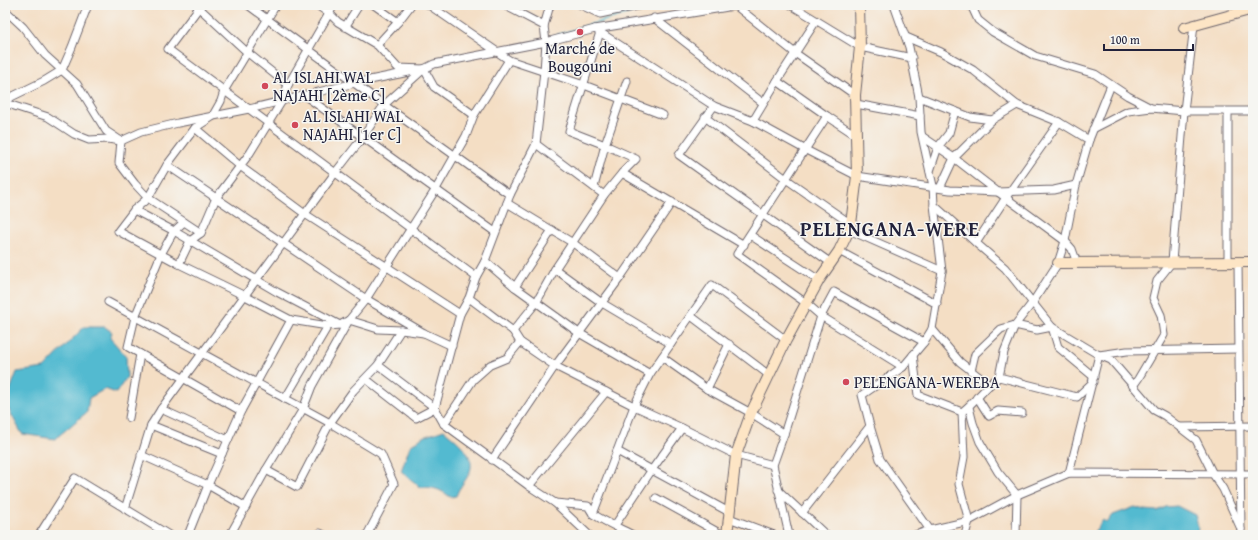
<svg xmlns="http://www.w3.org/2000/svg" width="1258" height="540" viewBox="0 0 1258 540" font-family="'Gentium Book Plus',serif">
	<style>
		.water { fill: #52bad0; stroke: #3a6e86 }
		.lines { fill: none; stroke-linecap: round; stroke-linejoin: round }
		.stream { stroke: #52bad0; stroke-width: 2 }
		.street-casing { stroke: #6c646b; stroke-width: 9 }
		.secondary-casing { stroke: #6c646b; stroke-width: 12 }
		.street { stroke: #fff; stroke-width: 7 }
		.secondary { stroke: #fde5c5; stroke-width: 10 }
		.poi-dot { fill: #d1495b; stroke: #f6f6f2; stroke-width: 1.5 }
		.labels { text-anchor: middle; stroke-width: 3; stroke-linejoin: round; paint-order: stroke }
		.poi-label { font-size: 16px; fill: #22223b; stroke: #f6f6f2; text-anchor: start }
		.district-label { font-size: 20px; font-weight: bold; letter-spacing: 1px; fill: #22223b; stroke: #f6f6f2 }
	</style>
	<rect width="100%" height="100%" fill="#f6f6f2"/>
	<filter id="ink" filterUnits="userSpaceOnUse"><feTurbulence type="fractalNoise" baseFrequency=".025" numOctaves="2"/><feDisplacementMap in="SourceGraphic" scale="8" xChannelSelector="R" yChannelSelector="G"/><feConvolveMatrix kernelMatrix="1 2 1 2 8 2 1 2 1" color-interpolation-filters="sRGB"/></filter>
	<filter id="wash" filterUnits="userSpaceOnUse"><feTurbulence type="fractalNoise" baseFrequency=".012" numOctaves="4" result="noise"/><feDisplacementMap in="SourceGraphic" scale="16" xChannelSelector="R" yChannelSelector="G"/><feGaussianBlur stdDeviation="0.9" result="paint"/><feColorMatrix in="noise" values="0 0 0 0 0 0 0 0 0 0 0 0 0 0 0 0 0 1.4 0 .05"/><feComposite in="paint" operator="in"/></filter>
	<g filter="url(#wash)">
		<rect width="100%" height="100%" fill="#f4dec4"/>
		<g class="water">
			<polygon points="84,327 105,327 112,332 110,338 126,356 127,377 116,393 105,389 89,398 87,412 55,439 22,434 5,403 17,372 44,368"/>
			<path d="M 444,430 C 456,440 478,456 469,474 C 465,482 459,487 456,496 L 450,497 C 441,489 432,487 420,487 L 401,471 L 410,446 L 423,437 Z"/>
			<polygon points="1177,506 1195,515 1198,527 1197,535 1092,535 1103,520 1107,523 1113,515 1135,507 1144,510 1157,511 1166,507"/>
		</g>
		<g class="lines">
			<polyline class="stream" points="548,38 654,5"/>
		</g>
	</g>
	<g filter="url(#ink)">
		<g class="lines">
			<defs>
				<g id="street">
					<polyline points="196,5 248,53 288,85"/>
					<polyline points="201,5 168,49 476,277"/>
					<polyline points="248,5 384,105 510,195"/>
					<polyline points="276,5 224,91 221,101 212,117 195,128 167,165 148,198 134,210 118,231 179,264 245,296 291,320 328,326 340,325 349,320 378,329 401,330 424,333"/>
					<polyline points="317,5 330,14 338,22 377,45 398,68 424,69 434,87 474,115"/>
					<polyline points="374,5 398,22"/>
					<polyline points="429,5 509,60 584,85 663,115"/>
					<polyline points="504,5 544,26"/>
					<polyline points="581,5 600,14 642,5"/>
					<polyline points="791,5 860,47 912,58"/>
					<polyline points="894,5 909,47 919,97 921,132 933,186 934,205 942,271 932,329 924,342 903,367 862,395 870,426 880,459 930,530 936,535"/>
					<polyline points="971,5 978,20 993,32 1035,56 1095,74 1128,96 1151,108 1184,111 1253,111"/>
					<polyline points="736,6 795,53 855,95"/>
					<polyline points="5,10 23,27 45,55 77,84 106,131 121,141 119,163 135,184 148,198 201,233"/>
					<polyline points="654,18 763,103"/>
					<polyline points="345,27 359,5"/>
					<polyline points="595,29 714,106 753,121 806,150 857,176 950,190 998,192 1054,190 1076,185"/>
					<polyline points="906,37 941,52 973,70 1017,105 1059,122 1089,140"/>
					<polyline points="377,45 398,22 411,5"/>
					<polyline points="777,81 827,116 857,136"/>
					<polyline points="304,95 495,232"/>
					<polyline points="919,97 970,117 992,120"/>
					<polyline points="5,100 44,81 62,70 72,47 88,5"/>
					<polyline points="5,103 48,117 74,134 89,140 108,139 121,141 141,132 178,123 249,109 355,83 424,69 434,64 546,42 595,29 740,5"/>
					<polyline points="856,104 920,116"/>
					<polyline points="714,106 679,155 831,263"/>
					<polyline points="827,116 737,254 806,303 821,316 903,367"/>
					<polyline points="705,117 786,179 851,224"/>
					<polyline points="753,121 777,81 816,21"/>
					<polyline points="195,128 240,166 305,214 460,314"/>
					<polyline points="1093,129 1128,111 1151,108"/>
					<polyline points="923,137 954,158 998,192 1065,241 1072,249 1077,263"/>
					<polyline points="536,144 604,195"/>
					<polyline points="167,165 366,299 424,333 452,346"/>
					<polyline points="930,171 938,147 949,133 955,111"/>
					<polyline points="622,173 744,245"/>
					<polyline points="594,187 605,145 627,81"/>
					<polyline points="940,188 954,158 992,120 1017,105"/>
					<polyline points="507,203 573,243 620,278"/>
					<polyline points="934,205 976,243 1005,268 1052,327 1099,355 1127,351 1238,349"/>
					<polyline points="134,210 174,231 277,292 340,325"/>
					<polyline points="184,222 174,231 161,254 135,317 128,347 241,411"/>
					<polyline points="849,230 942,271"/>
					<polyline points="750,235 819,280"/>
					<polyline points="976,243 1011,190 1059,122"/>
					<polyline points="839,251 937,304"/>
					<polyline points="485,261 515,287 579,333 650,374"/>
					<polyline points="1228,262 1228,112"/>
					<polyline points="1238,262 1241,535"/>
					<polyline points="179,264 190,241 201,233 216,198 250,153 282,101 288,85 334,5"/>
					<polyline points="555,269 602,303 671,344"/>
					<polyline points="515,287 552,230"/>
					<polyline points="469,298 513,331 520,342 555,366 634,406 682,428 736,455 773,465"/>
					<polyline points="108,302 330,423 381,454 394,484 367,535"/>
					<polyline points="691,316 769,375"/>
					<polyline points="932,329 960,362 982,379 988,385"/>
					<polyline points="513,331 536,303 555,269 604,195 622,173 636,159 605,145 569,131 600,32"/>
					<polyline points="913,355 918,395 962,412"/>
					<polyline points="662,357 707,389 751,413 784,434"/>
					<polyline points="378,365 435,408 444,424 529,486 555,503 588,506 593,514 617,451 634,406 650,374 712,285 786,340"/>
					<polyline points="971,371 975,354 1001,329 1015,325 1037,330 1052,327 1058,347 1094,377"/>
					<polyline points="999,377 1077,397 1093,382"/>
					<polyline points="366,379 416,418 435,408 460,314 469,298 476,277 485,261 510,195 536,144 544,71 546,42 544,26 550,5"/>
					<polyline points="1133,386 1138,379 1164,335 1161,315 1153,298 1157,281 1172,262 1184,111 1194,25"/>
					<polyline points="707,389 729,344"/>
					<polyline points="977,397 989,416 998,411 1022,413"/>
					<polyline points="285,399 328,326"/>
					<polyline points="969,407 973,423 980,442 998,472 1017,495 1016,535"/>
					<polyline points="161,409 228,440"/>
					<polyline points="129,418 140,354"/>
					<polyline points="444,424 473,380 490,365 507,358 520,342"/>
					<polyline points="151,425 222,454"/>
					<polyline points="1180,427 1253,426"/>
					<polyline points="617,451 729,512"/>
					<polyline points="141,455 208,485 246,507"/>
					<polyline points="492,460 555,366 620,278 672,202"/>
					<polyline points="266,470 297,487 330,423 353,391 378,365 401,330"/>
					<polyline points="1069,473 1099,355 1111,360 1154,410 1165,416 1196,440 1213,474 1223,489 1241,529"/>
					<polyline points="529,486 606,392"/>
					<polyline points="778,490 826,535"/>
					<polyline points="656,498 723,535"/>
					<polyline points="555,503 589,535"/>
					<polyline points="125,509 151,425 161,409 335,173 363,137 384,105 424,69"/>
					<polyline points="802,513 870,426"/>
					<path d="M 593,514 C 605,522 619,528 633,535"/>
					<polyline points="729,518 774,535"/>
					<polyline points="615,525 651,471 682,428"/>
					<polyline points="39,535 75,478 169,535"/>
					<polyline points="188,535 208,485 241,411 291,320"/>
					<polyline points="230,535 266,470 303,409 312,386 349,320 366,299 436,189 466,136 474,115 509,60"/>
					<polyline points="319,535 320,533 324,535"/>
					<polyline points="789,535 773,465 784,434 821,316 834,292 924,342"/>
					<polyline points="915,535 930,530 969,521 1017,495 1069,473 1253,474"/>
					<path d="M 965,535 L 969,521 L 959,484 L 964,457 L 962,412 C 976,401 985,387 999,377 L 1004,352 L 1015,325 L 1033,302 L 1058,263 L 1065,241 L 1076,185 L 1089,140 L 1111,85"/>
				</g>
				<g id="secondary">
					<polyline points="1184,28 1253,9"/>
					<polyline points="1058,263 1253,262"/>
					<polyline points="727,535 736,455 751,413 786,340 819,280 839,251 849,230 851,224 857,176 855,95 860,47 859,5"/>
				</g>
			</defs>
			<use href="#street" class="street-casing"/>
			<use href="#secondary" class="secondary-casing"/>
			<use href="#street" class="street"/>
			<use href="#secondary" class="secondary"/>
		</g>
	</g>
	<g class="poi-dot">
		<circle cx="580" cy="32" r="4"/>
		<circle cx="265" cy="86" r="4"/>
		<circle cx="295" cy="125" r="4"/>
		<circle cx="846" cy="382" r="4"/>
	</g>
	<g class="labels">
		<g class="poi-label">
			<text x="580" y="54" text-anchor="middle">Marché de<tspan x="580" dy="18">Bougouni</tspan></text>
			<text x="273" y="83">AL ISLAHI WAL<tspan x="273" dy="18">NAJAHI [2ème C]</tspan></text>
			<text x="303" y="122">AL ISLAHI WAL<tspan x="303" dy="18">NAJAHI [1er C]</tspan></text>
			<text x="854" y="388">PELENGANA-WEREBA</text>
		</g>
		<g class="district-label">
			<text x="890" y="236">PELENGANA-WERE</text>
		</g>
	</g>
	<rect width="1258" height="540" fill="none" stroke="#f6f6f2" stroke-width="20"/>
	<path d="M1104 44v6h89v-6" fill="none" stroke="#22223b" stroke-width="2"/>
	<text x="1110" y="44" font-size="12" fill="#22223b" stroke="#f6f6f2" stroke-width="3" paint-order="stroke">100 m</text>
</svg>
